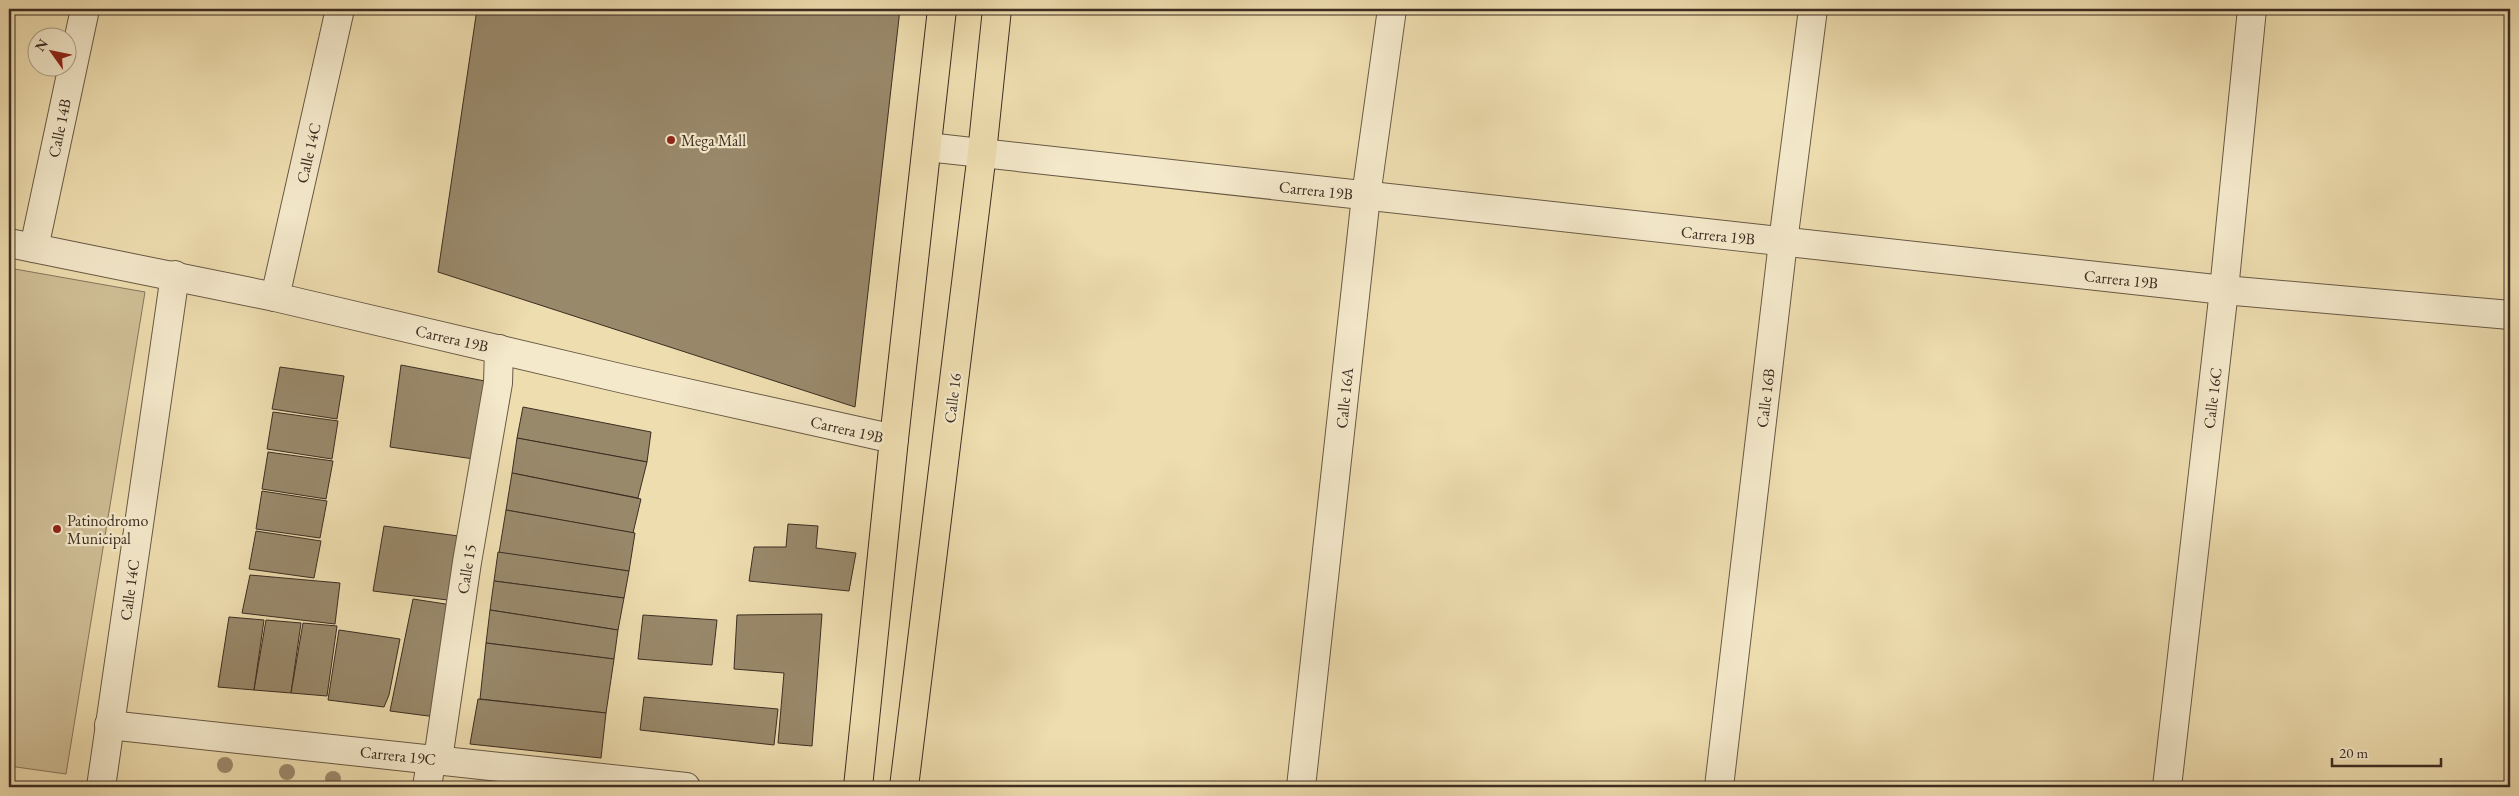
<svg xmlns="http://www.w3.org/2000/svg" width="2519" height="796" viewBox="0 0 2519 796" font-family="'EB Garamond',serif">
	<style>
		.green { fill: #d0bf97; stroke: #86765c }
		.building { fill: #99896b; stroke: #3c2d22 }
		.lines { fill: none; stroke-linecap: round; stroke-linejoin: round }
		.minor-casing { stroke: #685945; stroke-width: 30 }
		.major-casing { stroke: #3c2d22; stroke-width: 30 }
		.minor { stroke: #f4e9cb; stroke-width: 28 }
		.major { stroke: #eeddaf; stroke-width: 28 }
		.tree { fill: #9d8c6e }
		.poi-dot { fill: #8f2418; stroke: #f4e9cb; stroke-width: 2 }
		.labels { text-anchor: middle; stroke-width: 4.5; stroke-linejoin: round; paint-order: stroke }
		.street-label { font-size: 16px; fill: #3c2d22; stroke: #f4e9cb }
		.poi-label { font-size: 16px; fill: #3c2d22; stroke: #f4e9cb; text-anchor: start }
	</style>
	<rect width="100%" height="100%" fill="#eeddaf"/>
	<filter id="stains"><feTurbulence type="fractalNoise" baseFrequency=".004" numOctaves="4"/><feColorMatrix values="0 0 0 0 .2 0 0 0 0 .09 0 0 0 0 .02 0 0 0 .5 -.17"/></filter>
	<radialGradient id="worn" r=".72"><stop offset=".6" stop-color="#630" stop-opacity="0"/><stop offset="1" stop-color="#630" stop-opacity=".3"/></radialGradient>
	<polygon class="green" points="9,268 145,292 66,774 9,766"/>
	<g class="building">
		<polygon points="477,9 900,9 855,407 438,272"/>
		<polygon points="401,365 490,382 481,460 390,447"/>
		<polygon points="280,367 344,376 337,419 272,409"/>
		<polygon points="523,407 651,432 647,462 517,438"/>
		<polygon points="273,412 338,421 332,459 267,449"/>
		<polygon points="517,438 647,462 638,498 512,473"/>
		<polygon points="268,452 333,461 326,499 262,489"/>
		<polygon points="512,473 641,499 633,533 506,510"/>
		<polygon points="262,491 327,501 320,538 256,529"/>
		<polygon points="506,510 635,533 629,571 499,553"/>
		<polygon points="788,524 818,526 816,548 856,553 849,591 749,581 754,547 786,547"/>
		<polygon points="384,526 466,537 456,601 373,591"/>
		<polygon points="256,531 321,541 314,578 249,569"/>
		<polygon points="498,552 629,571 624,598 494,581"/>
		<polygon points="250,575 340,583 335,624 242,613"/>
		<polygon points="494,581 624,598 618,630 490,610"/>
		<polygon points="413,599 452,605 436,717 390,711"/>
		<polygon points="490,610 618,630 614,659 486,643"/>
		<polygon points="822,614 812,746 778,743 784,673 734,669 737,615"/>
		<polygon points="643,615 717,620 712,665 638,659"/>
		<polygon points="229,617 264,620 254,690 218,687"/>
		<polygon points="266,620 301,623 291,693 254,690"/>
		<polygon points="303,623 337,626 327,696 291,693"/>
		<polygon points="339,630 400,639 389,695 384,707 328,700"/>
		<polygon points="486,643 614,659 606,713 480,699"/>
		<polygon points="644,697 778,709 774,745 640,730"/>
		<polygon points="478,699 606,713 601,758 470,744"/>
	</g>
	<g class="lines">
		<defs>
			<g id="minor">
				<polyline points="927,147 2224,290 2510,315"/>
				<polyline points="9,243 275,297 624,379 894,439"/>
				<polyline points="34,248 85,9"/>
				<polyline points="275,297 340,9"/>
				<polyline points="109,725 686,787"/>
				<polyline points="101,787 175,275"/>
				<polyline points="427,787 430,768 438,759 467,562 498,383 499,349"/>
				<polyline points="1301,787 1366,196 1392,9"/>
				<polyline points="1719,787 1783,242 1813,9"/>
				<polyline points="2167,787 2224,290 2252,9"/>
			</g>
			<g id="major">
				<polyline points="858,787 894,439 942,9"/>
				<polyline points="904,787 982,153 997,9"/>
			</g>
		</defs>
		<use href="#minor" class="minor-casing"/>
		<use href="#major" class="major-casing"/>
		<use href="#minor" class="minor"/>
		<use href="#major" class="major"/>
	</g>
	<g class="tree">
		<circle cx="225" cy="765" r="8"/>
		<circle cx="287" cy="772" r="8"/>
		<circle cx="333" cy="779" r="8"/>
	</g>
	<g class="poi-dot">
		<circle cx="671" cy="140" r="5"/>
		<circle cx="57" cy="529" r="5"/>
	</g>
	<g class="labels">
		<g class="street-label">
			<text transform="translate(59 128) rotate(-78)" y="6">Calle 14B</text>
			<text transform="translate(308 153) rotate(-77)" y="6">Calle 14C</text>
			<text transform="translate(1316 190) rotate(6)" y="6">Carrera 19B</text>
			<text transform="translate(1718 235) rotate(6)" y="6">Carrera 19B</text>
			<text transform="translate(2121 279) rotate(6)" y="6">Carrera 19B</text>
			<text transform="translate(452 338) rotate(13)" y="6">Carrera 19B</text>
			<text transform="translate(952 398) rotate(-83)" y="6">Calle 16</text>
			<text transform="translate(1344 398) rotate(-84)" y="6">Calle 16A</text>
			<text transform="translate(1765 398) rotate(-83)" y="6">Calle 16B</text>
			<text transform="translate(2212 398) rotate(-83)" y="6">Calle 16C</text>
			<text transform="translate(847 429) rotate(13)" y="6">Carrera 19B</text>
			<text transform="translate(466 569) rotate(-81)" y="6">Calle 15</text>
			<text transform="translate(129 590) rotate(-82)" y="6">Calle 14C</text>
			<text transform="translate(398 755) rotate(6)" y="6">Carrera 19C</text>
		</g>
		<g class="poi-label">
			<text x="681" y="146">Mega Mall</text>
			<text x="67" y="526">Patinodromo<tspan x="67" dy="18">Municipal</tspan></text>
		</g>
	</g>
	<rect width="2519" height="796" fill="none" stroke="#eeddaf" stroke-width="30"/>
	<rect x="10" y="10" width="2499" height="776" fill="none" stroke="#3c2d22" stroke-width="2.5"/>
	<rect x="15" y="15" width="2489" height="766" fill="none" stroke="#3c2d22"/>
	<g transform="translate(52 52) rotate(303)"><circle r="24" fill="#f4e9cb" stroke="#aa9e87"/>
	<path d="M0-4L9 19L0 12L-9 19Z" fill="#8f2418"/>
	<text y="-8" font-size="14" font-weight="bold" text-anchor="middle" fill="#3c2d22">N</text>
	</g>
	<path d="M2332 758v8h109v-8" fill="none" stroke="#3c2d22" stroke-width="2.5"/>
	<text x="2339" y="758" font-size="15" fill="#3c2d22" stroke="#f4e9cb" stroke-width="4" paint-order="stroke">20 m</text>
	<rect width="100%" height="100%" filter="url(#stains)"/>
	<rect width="100%" height="100%" fill="url(#worn)"/>
</svg>
